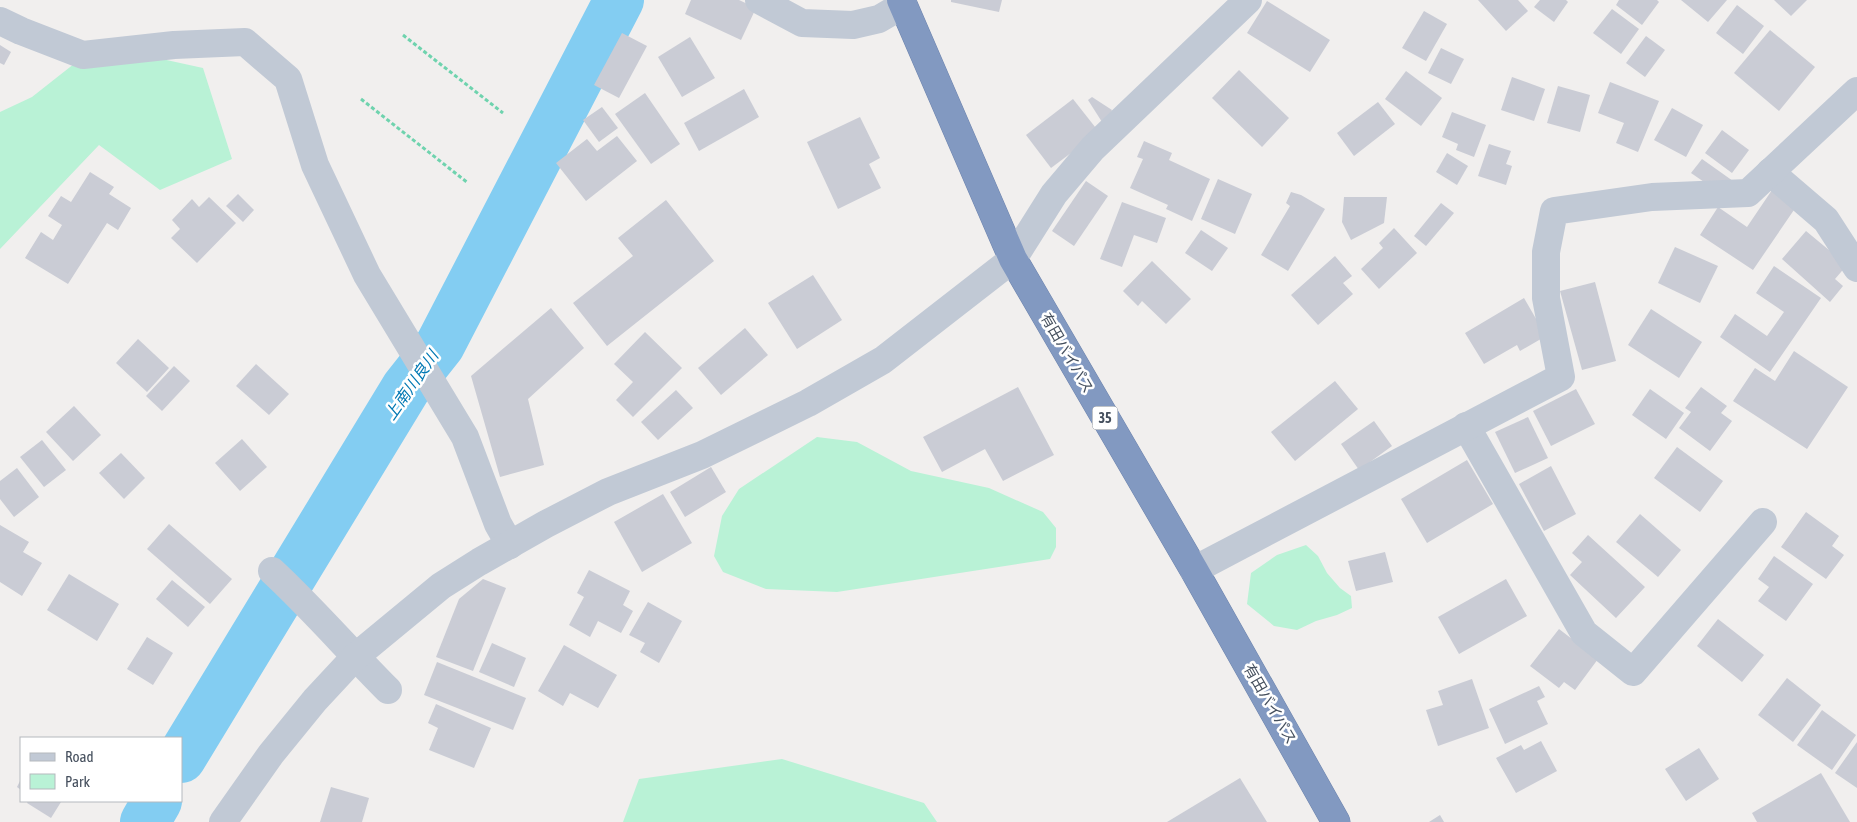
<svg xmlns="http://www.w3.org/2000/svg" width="1857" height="822" viewBox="0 0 1857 822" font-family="'Asap Condensed','Noto Sans JP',sans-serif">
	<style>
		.green { fill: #b9f2d6 }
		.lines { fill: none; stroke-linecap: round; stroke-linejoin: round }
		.river { stroke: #83cdf2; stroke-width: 50 }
		.building { fill: #caccd5 }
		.highway-casing { stroke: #6e84ad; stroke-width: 29 }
		.path { stroke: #6fd3ae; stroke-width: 3; stroke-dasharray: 4 2.5; stroke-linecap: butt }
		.minor { stroke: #c1c9d5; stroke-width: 28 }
		.highway { stroke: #8299c1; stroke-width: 28 }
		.labels { text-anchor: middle; stroke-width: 5; stroke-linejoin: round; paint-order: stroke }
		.shield { fill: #fff; stroke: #7d848e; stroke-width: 1 }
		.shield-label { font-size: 14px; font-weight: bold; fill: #454f5d }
		.street-label { font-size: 15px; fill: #454f5d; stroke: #fff }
		.water-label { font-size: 16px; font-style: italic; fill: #0278b3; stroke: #fff }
	</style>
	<rect width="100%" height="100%" fill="#f1efee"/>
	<g class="green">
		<polygon points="98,45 203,68 232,159 160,190 99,145 0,249 0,112 32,97"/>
		<polygon points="817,437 857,442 911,471 989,488 1043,512 1056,528 1056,547 1050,559 837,592 766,589 723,572 714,556 722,516 739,489"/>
		<polygon points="1306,545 1318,556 1327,573 1340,588 1351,596 1352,608 1337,615 1316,621 1297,630 1274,626 1247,604 1251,573 1277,555"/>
		<polygon points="782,759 924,803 937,822 623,822 639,779"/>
	</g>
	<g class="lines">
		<g class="river">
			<polyline points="181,758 406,388 440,345 619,0"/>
			<polyline points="145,822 157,801"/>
		</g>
	</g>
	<g class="building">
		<polygon points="691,0 739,0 756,8 741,40 685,14"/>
		<polygon points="951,0 1002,0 999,12 951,2"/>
		<polygon points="1478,0 1518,0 1528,11 1506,31"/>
		<polygon points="1540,0 1566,0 1568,2 1554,22 1534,7"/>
		<polygon points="1619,0 1657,0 1659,2 1642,25 1616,5"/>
		<polygon points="1681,0 1727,0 1708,22"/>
		<polygon points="1774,0 1807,0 1791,16"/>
		<polygon points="1267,1 1330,40 1310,72 1247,33"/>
		<polygon points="1737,5 1764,26 1743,54 1716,33"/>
		<polygon points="1612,9 1639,29 1621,54 1593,33"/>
		<polygon points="1424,11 1447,24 1426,61 1402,48"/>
		<polygon points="1770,30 1815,67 1779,111 1734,73"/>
		<polygon points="622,33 647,46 619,98 594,85"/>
		<polygon points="1646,36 1665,50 1645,77 1626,63"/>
		<polygon points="690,37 715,78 682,97 658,57"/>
		<polygon points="0,45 11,52 4,65 0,63"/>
		<polygon points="1441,48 1464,59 1451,84 1428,73"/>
		<polygon points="1239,70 1289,118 1262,147 1212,98"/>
		<polygon points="1406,71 1442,98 1421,126 1385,99"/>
		<polygon points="1512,77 1545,89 1534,121 1501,110"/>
		<polygon points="1610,82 1659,101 1638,152 1616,143 1624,123 1598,113"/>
		<polygon points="1558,86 1590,95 1580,132 1547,123"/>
		<polygon points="744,89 759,117 699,151 684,123"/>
		<polygon points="645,93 680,144 651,164 615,114"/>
		<polygon points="1092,97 1112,110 1107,119 1102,122 1088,100"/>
		<polygon points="1073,99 1099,132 1051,168 1026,135"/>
		<polygon points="1378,102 1395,124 1354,156 1337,133"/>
		<polygon points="602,107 618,128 599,142 583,120"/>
		<polygon points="1672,108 1703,125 1686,157 1654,140"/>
		<polygon points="1452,112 1486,125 1474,157 1456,150 1458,144 1442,137"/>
		<polygon points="860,117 880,158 869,164 881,188 838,209 807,142"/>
		<polygon points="1722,130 1749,150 1732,173 1705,153"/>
		<polygon points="617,136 637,161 586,201 556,163 587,139 597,151"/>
		<polygon points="1144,141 1172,153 1169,160 1210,179 1192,221 1166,209 1168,205 1130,188 1143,159 1137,157"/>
		<polygon points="1489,144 1511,151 1506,164 1512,166 1506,185 1478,176"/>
		<polygon points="1447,153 1468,166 1457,185 1436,172"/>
		<polygon points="1702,159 1733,181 1707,184 1691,173"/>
		<polygon points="90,172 114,187 109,194 131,208 118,230 107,223 68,284 25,258 41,232 53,240 62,225 48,216 61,196 71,202"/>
		<polygon points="1218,179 1252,194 1235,234 1201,219"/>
		<polygon points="1086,181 1108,196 1074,246 1052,231"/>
		<polygon points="1772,190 1796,207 1753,270 1700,235 1718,207 1747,227"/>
		<polygon points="1291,192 1301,195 1325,209 1288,271 1261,255 1290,206 1286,203"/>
		<polygon points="238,194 254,210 243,222 226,206"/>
		<polygon points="209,197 236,223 197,263 171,238 180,229 172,220 192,199 199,207"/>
		<polygon points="1344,197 1387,197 1384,223 1351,240 1342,222"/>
		<polygon points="666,200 714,261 607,346 573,303 633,256 618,238"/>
		<polygon points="1122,202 1166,218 1157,243 1134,235 1122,267 1100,259"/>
		<polygon points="1441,203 1454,213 1426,246 1414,236"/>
		<polygon points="1394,228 1417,253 1379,289 1361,269 1383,248 1379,243"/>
		<polygon points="1201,230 1228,248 1212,271 1185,253"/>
		<polygon points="1806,231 1847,265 1835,279 1843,286 1830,302 1782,259"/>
		<polygon points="1675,247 1718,266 1700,303 1658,283"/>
		<polygon points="1335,256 1352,276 1343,283 1353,294 1318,325 1291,295"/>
		<polygon points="1152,261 1191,299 1166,324 1142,301 1138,306 1123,291"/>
		<polygon points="1774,266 1821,298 1770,372 1720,337 1735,314 1767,336 1784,312 1756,293"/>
		<polygon points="813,275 842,320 797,349 768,303"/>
		<polygon points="1595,282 1616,361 1582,370 1560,291"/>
		<polygon points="1524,298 1546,336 1520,351 1517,345 1484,364 1465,333"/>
		<polygon points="551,308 584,348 528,399 544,465 500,477 471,376"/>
		<polygon points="1651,309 1702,342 1679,378 1628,345"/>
		<polygon points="745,328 768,355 721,395 698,368"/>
		<polygon points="645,332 682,368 633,417 616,400 633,382 614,364"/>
		<polygon points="138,339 169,368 147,392 116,363"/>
		<polygon points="1794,351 1848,387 1807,449 1733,401 1755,368 1775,381"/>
		<polygon points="256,364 289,394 269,415 236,386"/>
		<polygon points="174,366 190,381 162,411 146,396"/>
		<polygon points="1335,381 1358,409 1295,461 1271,432"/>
		<polygon points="1018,387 1054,455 1003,481 985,449 942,472 923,437"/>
		<polygon points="1701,387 1727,406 1721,413 1732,421 1710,451 1679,428 1691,412 1685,408"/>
		<polygon points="1576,389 1595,424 1551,446 1533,411"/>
		<polygon points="1650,389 1684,413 1666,439 1632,415"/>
		<polygon points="676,390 693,408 658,440 641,422"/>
		<polygon points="74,406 101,435 73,461 46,432"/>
		<polygon points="1528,417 1548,458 1515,473 1495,432"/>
		<polygon points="1374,421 1392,446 1359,470 1341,444"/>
		<polygon points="242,439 267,467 240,491 215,463"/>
		<polygon points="42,440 66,470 44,487 20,457"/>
		<polygon points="1677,447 1723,481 1700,512 1654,478"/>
		<polygon points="121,453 145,478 124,499 99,473"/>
		<polygon points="1467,460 1493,504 1427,543 1401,499"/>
		<polygon points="1551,466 1576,514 1544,531 1519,484"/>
		<polygon points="711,467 726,492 685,517 670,492"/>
		<polygon points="17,468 39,497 14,517 0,499 0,481"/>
		<polygon points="663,494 692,543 642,572 614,522"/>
		<polygon points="1806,512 1839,536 1832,546 1844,555 1826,579 1781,547"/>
		<polygon points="1640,514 1681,550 1658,577 1616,542"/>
		<polygon points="169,524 232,579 210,604 147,549"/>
		<polygon points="0,525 29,542 23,552 42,563 22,596 0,582"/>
		<polygon points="1588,535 1645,587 1616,618 1570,575 1582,562 1572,553"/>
		<polygon points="1385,552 1393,582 1356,591 1348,561"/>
		<polygon points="1774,556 1813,584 1786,621 1758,601 1769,587 1758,579"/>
		<polygon points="589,570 630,591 623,605 633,611 621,633 598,621 590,637 569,625 584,597 577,593"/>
		<polygon points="69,574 119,604 97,641 47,610"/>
		<polygon points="483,579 506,588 473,671 436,657 459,599"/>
		<polygon points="1506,579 1527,616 1459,654 1438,617"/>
		<polygon points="172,580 205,607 188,627 156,599"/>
		<polygon points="648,602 682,621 659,663 640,652 645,643 629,635"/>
		<polygon points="1718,619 1764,655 1742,682 1697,646"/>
		<polygon points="1559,629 1598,659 1575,690 1564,682 1559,688 1530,666"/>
		<polygon points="147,637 173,653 153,685 127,669"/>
		<polygon points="492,643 526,658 514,687 479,672"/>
		<polygon points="564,645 617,675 598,708 570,693 563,706 538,691"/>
		<polygon points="437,662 526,698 513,730 424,695"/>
		<polygon points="1787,678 1821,705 1793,742 1758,715"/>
		<polygon points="1472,679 1489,728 1438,746 1426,710 1443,705 1438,691"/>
		<polygon points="1539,686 1545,697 1537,701 1548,724 1505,744 1489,709"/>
		<polygon points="436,704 491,728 474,768 429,750 438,728 428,723"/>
		<polygon points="1822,710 1856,735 1832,770 1797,745"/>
		<polygon points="1541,741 1557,771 1516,793 1496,758 1521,745 1524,750"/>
		<polygon points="1857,742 1857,788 1835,773"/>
		<polygon points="1699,748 1719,779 1686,801 1665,769"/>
		<polygon points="1821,773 1850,822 1757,822 1752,813"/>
		<polygon points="1240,778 1267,822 1167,822"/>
		<polygon points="21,779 21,790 17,787"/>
		<polygon points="331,787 369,798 362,822 320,822"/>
		<polygon points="28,801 60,801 61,802 51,818 27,803"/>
		<polygon points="1440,815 1444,822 1429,822"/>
	</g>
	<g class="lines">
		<defs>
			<polyline id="highway" points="901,0 1013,259 1194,570 1336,822"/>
		</defs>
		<use href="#highway" class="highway-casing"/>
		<g class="path">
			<polyline points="403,35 503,113"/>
			<polyline points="361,99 468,183"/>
		</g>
		<g class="minor">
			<polyline points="759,0 802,23 853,25 879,19 903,5"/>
			<polyline points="0,21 21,31 83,55 174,45 245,42 288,79 315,165 367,275 465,437 498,524 510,545"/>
			<polyline points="1770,172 1826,220 1857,268"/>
			<polyline points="1466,426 1584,633 1633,672 1763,522"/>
			<polyline points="1194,570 1561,377 1546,298 1546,252 1554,211 1652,197 1748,193 1857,91"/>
			<path d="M 272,571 C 313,609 349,651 388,690"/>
			<polyline points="223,822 271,754 315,700 355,657 441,586 479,562 546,524 608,492 702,455 808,403 883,360 1013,259 1054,194 1093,148 1248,0"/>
		</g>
		<use href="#highway" class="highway"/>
	</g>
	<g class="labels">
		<rect class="shield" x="1092.5" y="406.5" width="25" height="23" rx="4"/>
		<g class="shield-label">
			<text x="1105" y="423">35</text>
		</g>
		<g class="street-label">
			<text transform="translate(1067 353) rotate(60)" y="5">有田バイパス</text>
			<text transform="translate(1270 704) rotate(60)" y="5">有田バイパス</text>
		</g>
		<g class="water-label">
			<text transform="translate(411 385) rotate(-55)" y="6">上南川良川</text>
		</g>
	</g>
	<rect x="20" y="737" width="162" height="65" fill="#ffffff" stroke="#b5b9be"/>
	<rect x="30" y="753" width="25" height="8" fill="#c1c9d5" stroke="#b5b9be"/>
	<text x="65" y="762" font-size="15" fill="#454f5d">Road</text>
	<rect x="30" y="774" width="25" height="15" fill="#b9f2d6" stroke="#b5b9be"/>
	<text x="65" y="787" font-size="15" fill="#454f5d">Park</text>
</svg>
